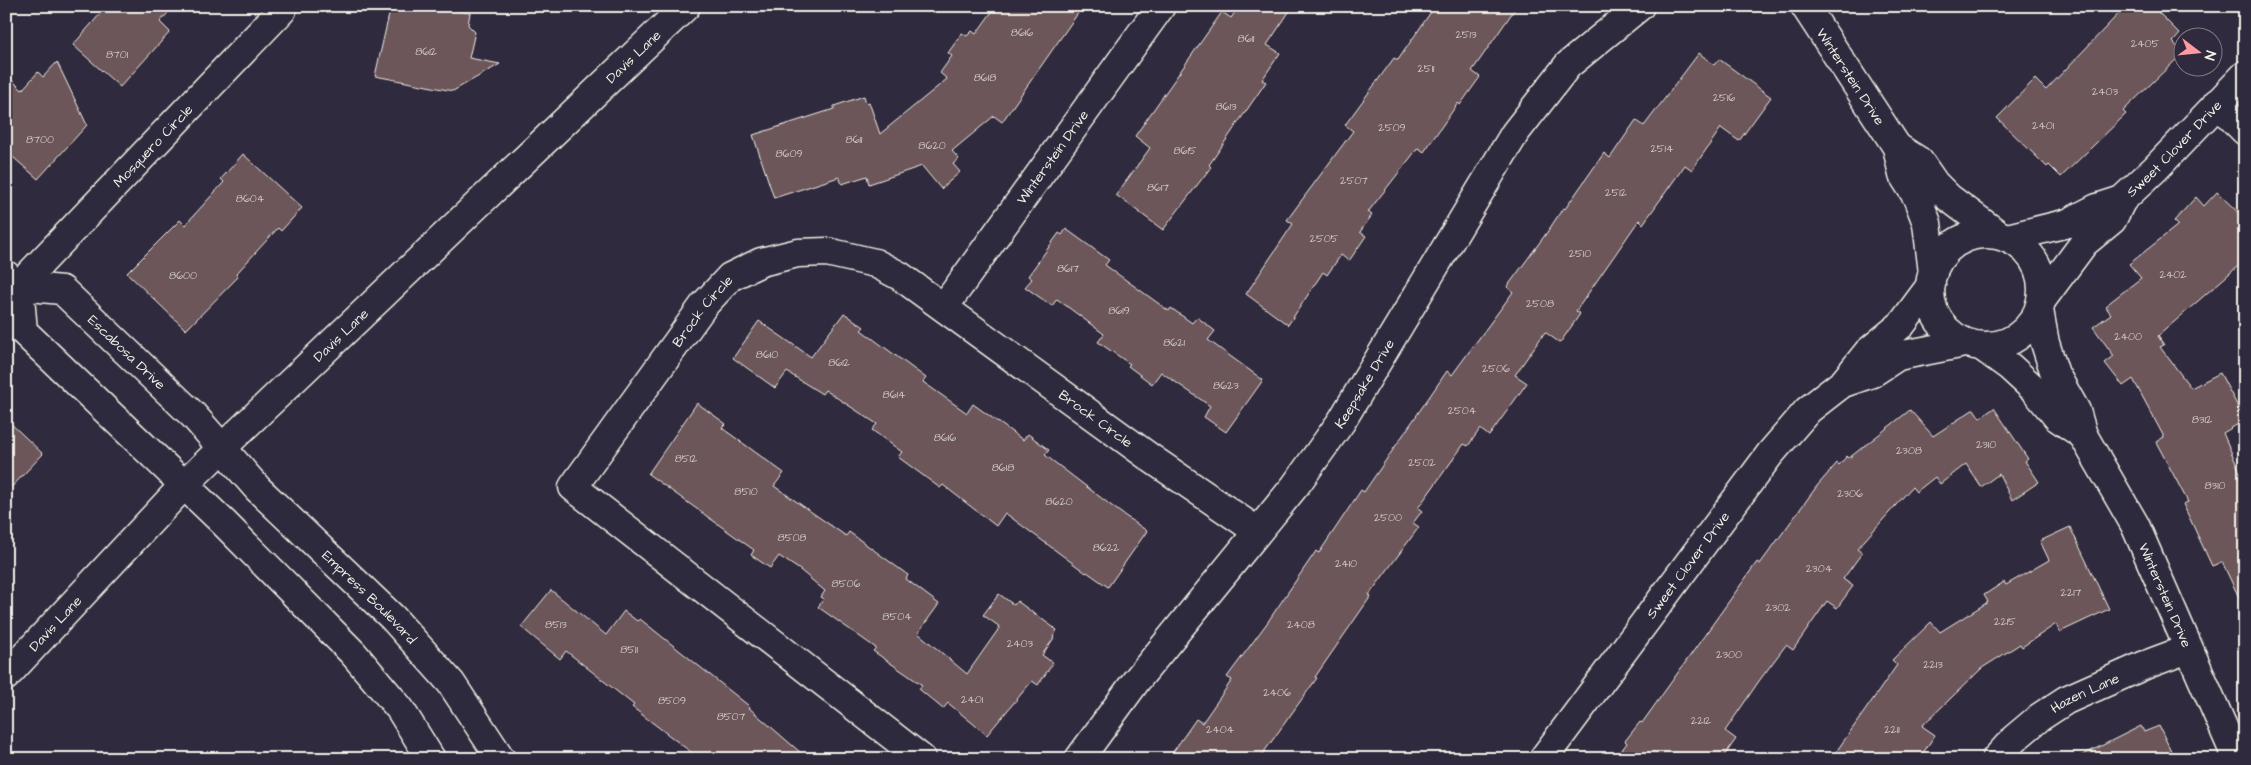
<svg xmlns="http://www.w3.org/2000/svg" width="2251" height="765" viewBox="0 0 2251 765" font-family="'Architects Daughter',sans-serif">
	<style>
		.building { fill: #6c565a; stroke: #f4f1e8 }
		.lines { fill: none; stroke-linecap: round; stroke-linejoin: round }
		.minor-casing { stroke: #f4f1e8; stroke-width: 31 }
		.tertiary-casing { stroke: #f4f1e8; stroke-width: 31 }
		.minor { stroke: #2f2a3d; stroke-width: 28 }
		.tertiary { stroke: #2f2a3d; stroke-width: 28 }
		.labels { text-anchor: middle; stroke-width: 4.5; stroke-linejoin: round; paint-order: stroke }
		.number-label { font-size: 11px; fill: #d2cac4 }
		.street-label { font-size: 14px; fill: #f4f1e8; stroke: #2f2a3d }
	</style>
	<rect width="100%" height="100%" fill="#2f2a3d"/>
	<filter id="ink" filterUnits="userSpaceOnUse"><feTurbulence type="fractalNoise" baseFrequency=".02" numOctaves="2"/><feDisplacementMap in="SourceGraphic" scale="10" xChannelSelector="R" yChannelSelector="G"/><feConvolveMatrix kernelMatrix="1 2 1 2 8 2 1 2 1" color-interpolation-filters="sRGB"/></filter>
	<g filter="url(#ink)">
		<g class="building">
			<polygon points="107,6 174,6 160,22 170,32 120,87 73,45"/>
			<polygon points="391,6 435,6 470,13 468,25 475,32 469,58 500,64 453,91 375,76"/>
			<polygon points="996,6 1083,6 1002,122 994,116 952,151 959,159 953,164 960,172 941,189 922,166 869,184 867,176 842,184 839,177 774,198 753,135 834,109 834,106 864,96 866,103 869,102 880,134 947,79 940,73 952,56 948,53 962,33 967,36 972,31 976,34"/>
			<polygon points="1239,6 1293,6 1267,45 1280,53 1262,80 1266,82 1209,165 1211,167 1163,230 1116,195 1150,148 1135,136 1222,12 1231,18"/>
			<polygon points="1435,6 1517,6 1472,71 1480,77 1460,105 1458,103 1424,152 1418,148 1368,212 1372,215 1360,232 1366,236 1349,261 1341,255 1327,275 1323,272 1288,325 1246,294 1293,224 1287,220 1353,131 1345,125 1394,58 1398,60"/>
			<polygon points="2126,6 2152,6 2180,34 2173,42 2183,53 2123,111 2126,114 2061,177 2049,165 2047,167 1997,118 2035,79 2046,90"/>
			<polygon points="1699,53 1714,65 1719,59 1771,97 1739,141 1721,128 1692,170 1685,165 1643,224 1639,220 1576,311 1580,314 1560,343 1545,332 1515,375 1527,383 1489,436 1480,429 1468,446 1464,444 1418,508 1422,511 1413,523 1419,527 1369,595 1371,596 1315,677 1317,678 1259,759 1168,759 1196,719 1202,723 1232,680 1227,677 1267,623 1316,551 1319,553 1361,490 1364,492 1447,371 1452,375 1513,292 1507,287 1548,231 1563,208 1565,209 1604,153 1610,158 1636,120 1644,126"/>
			<polygon points="57,62 87,125 38,179 6,151 6,74 22,90 38,72 43,77"/>
			<polygon points="243,154 302,208 281,231 278,228 236,274 238,277 186,330 127,273 180,220 185,225 224,182 221,179"/>
			<polygon points="2217,192 2245,219 2245,260 2158,336 2164,345 2160,347 2191,388 2220,373 2245,420 2223,433 2245,484 2245,610 2222,562 2212,566 2183,504 2188,502 2156,442 2164,437 2133,379 2123,386 2105,363 2114,356 2093,327 2111,314 2105,306 2141,278 2129,264 2178,225 2174,221 2196,197 2204,206"/>
			<polygon points="1066,229 1109,260 1105,265 1169,311 1171,308 1192,323 1197,317 1215,331 1208,340 1263,380 1226,432 1204,417 1210,406 1161,372 1152,384 1128,366 1130,364 1098,342 1104,334 1057,299 1052,306 1025,287 1032,279 1028,276 1059,233 1062,235"/>
			<polygon points="844,313 864,327 861,330 926,378 923,382 967,413 973,404 1023,440 1028,434 1049,450 1045,455 1121,513 1147,531 1108,587 1087,572 1086,573 1005,513 996,526 943,485 940,488 898,457 902,452 872,430 877,424 825,390 822,394 787,372 775,388 733,358 759,321 811,357"/>
			<polygon points="697,403 726,424 722,428 784,473 774,486 846,536 849,532 908,575 906,579 939,604 918,633 967,674 1000,627 983,615 999,594 1014,605 1017,601 1057,630 1053,637 1054,638 1042,655 1053,663 1038,685 1032,681 987,735 948,703 943,709 919,689 922,685 873,651 876,648 818,607 824,599 821,597 825,591 800,570 779,556 770,568 751,555 754,550 648,474"/>
			<polygon points="1994,408 2028,459 2025,461 2039,482 2012,500 1999,474 1981,487 1966,464 1940,484 1935,477 1916,492 1912,487 1857,549 1862,553 1843,579 1853,586 1837,608 1827,601 1793,650 1786,645 1759,681 1725,731 1736,739 1722,759 1615,759 1627,743 1625,741 1640,722 1642,723 1757,562 1760,564 1817,486 1837,463 1839,465 1847,456 1849,458 1910,410 1933,436 1974,409 1980,418"/>
			<polygon points="6,419 43,454 6,493"/>
			<polygon points="2070,527 2109,609 2060,632 2056,624 2022,647 2020,644 1982,668 1922,726 1935,735 1919,759 1831,759 1897,665 1892,660 1931,622 1940,632 1988,602 1984,595 2004,582 2006,585 2049,560 2040,541"/>
			<polygon points="551,590 606,635 624,611 637,621 640,619 749,706 748,707 808,759 700,759 632,707 634,705 566,651 560,659 521,627"/>
			<polygon points="2141,726 2144,732 2159,726 2175,759 2075,759"/>
		</g>
		<g class="lines">
			<defs>
				<g id="minor">
					<path id="s1" d="M 1805,6 L 1897,147 L 1903,175 L 1917,197 L 1927,223 L 1933,273"/>
					<polyline points="2217,103 2245,131"/>
					<polyline points="1897,147 1919,161 1935,184 1949,198 1999,235"/>
					<circle cx="1986" cy="290" r="56"/>
					<polyline points="2007,238 2068,223 2097,208 2122,200"/>
					<path id="s2" d="M 6,275 L 19,286 L 62,290 L 193,415 L 258,489 L 393,618 L 451,683 L 501,759"/>
					<polyline points="19,286 23,331 224,523 353,653 400,709 431,759"/>
					<path id="s3" d="M 9,296 L 282,10 L 278,6"/>
					<path id="s4" d="M 2041,301 L 2084,243 L 2112,220 L 2122,200 L 2155,169 L 2245,75"/>
					<path id="s5" d="M 944,307 L 1161,6"/>
					<path id="s6" d="M 2039,310 L 2045,343 L 2055,374 L 2076,411 L 2083,435 L 2135,525 L 2237,759"/>
					<polyline points="1981,346 2010,367 2035,390 2058,418 2083,435"/>
					<polyline points="1846,382 1872,373 1898,356 1965,343"/>
					<path id="s7" d="M 922,759 L 573,487 L 704,305 L 730,277 L 761,262 L 798,253 L 827,252 L 875,263 L 900,276 L 1152,459 L 1257,531"/>
					<path id="s8" d="M 1079,759 L 1136,681 L 1295,486 L 1341,422 L 1515,133 L 1568,65 L 1640,6"/>
					<path id="s9" d="M 1543,759 L 1770,454 L 1808,410 L 1844,382 L 1868,352 L 1902,324 L 1931,285"/>
					<path id="s10" d="M 1996,759 L 2015,738 L 2040,717 L 2066,700 L 2145,665 L 2188,649"/>
				</g>
				<g id="tertiary">
					<path id="s11" d="M 6,676 L 184,485 L 223,447 L 686,6"/>
				</g>
			</defs>
			<use href="#minor" class="minor-casing"/>
			<use href="#tertiary" class="tertiary-casing"/>
			<use href="#minor" class="minor"/>
			<use href="#tertiary" class="tertiary"/>
		</g>
	</g>
	<g class="labels">
		<g class="number-label">
			<text x="1022" y="36">8616</text>
			<text x="1466" y="38">2513</text>
			<text x="1246" y="42">8611</text>
			<text x="2145" y="47">2405</text>
			<text x="426" y="55">8612</text>
			<text x="117" y="58">8701</text>
			<text x="1426" y="72">2511</text>
			<text x="985" y="81">8618</text>
			<text x="2105" y="95">2403</text>
			<text x="1724" y="101">2516</text>
			<text x="1226" y="110">8613</text>
			<text x="2043" y="129">2401</text>
			<text x="1392" y="131">2509</text>
			<text x="40" y="143">8700</text>
			<text x="854" y="143">8611</text>
			<text x="932" y="149">8620</text>
			<text x="1662" y="152">2514</text>
			<text x="1185" y="154">8615</text>
			<text x="789" y="157">8609</text>
			<text x="1354" y="184">2507</text>
			<text x="1158" y="191">8617</text>
			<text x="1616" y="196">2512</text>
			<text x="250" y="202">8604</text>
			<text x="1324" y="242">2505</text>
			<text x="1580" y="257">2510</text>
			<text x="1068" y="272">8617</text>
			<text x="2173" y="278">2402</text>
			<text x="183" y="279">8600</text>
			<text x="1540" y="307">2508</text>
			<text x="1119" y="314">8619</text>
			<text x="2128" y="340">2400</text>
			<text x="1174" y="346">8621</text>
			<text x="767" y="358">8610</text>
			<text x="839" y="366">8612</text>
			<text x="1496" y="372">2506</text>
			<text x="1226" y="389">8623</text>
			<text x="894" y="398">8614</text>
			<text x="1462" y="414">2504</text>
			<text x="2202" y="423">8312</text>
			<text x="945" y="441">8616</text>
			<text x="1986" y="448">2310</text>
			<text x="1909" y="454">2308</text>
			<text x="686" y="462">8512</text>
			<text x="1422" y="466">2502</text>
			<text x="1003" y="471">8618</text>
			<text x="2215" y="489">8310</text>
			<text x="746" y="495">8510</text>
			<text x="1850" y="497">2306</text>
			<text x="1059" y="505">8620</text>
			<text x="1388" y="521">2500</text>
			<text x="792" y="541">8508</text>
			<text x="1106" y="551">8622</text>
			<text x="1346" y="567">2410</text>
			<text x="1819" y="572">2304</text>
			<text x="846" y="587">8506</text>
			<text x="2071" y="596">2217</text>
			<text x="1778" y="611">2302</text>
			<text x="897" y="620">8504</text>
			<text x="2005" y="625">2215</text>
			<text x="556" y="628">8513</text>
			<text x="1301" y="628">2408</text>
			<text x="1020" y="647">2403</text>
			<text x="629" y="653">8511</text>
			<text x="1729" y="658">2300</text>
			<text x="1933" y="668">2213</text>
			<text x="1277" y="696">2406</text>
			<text x="972" y="703">2401</text>
			<text x="672" y="704">8509</text>
			<text x="731" y="720">8507</text>
			<text x="1701" y="724">2212</text>
			<text x="1220" y="733">2404</text>
			<text x="1892" y="733">2211</text>
		</g>
		<g class="street-label">
			<text dy="5" stroke="none"><textPath href="#s11" startOffset="882">Davis Lane</textPath></text>
			<text dy="5" stroke="none"><textPath href="#s1" startOffset="84">Winterstein Drive</textPath></text>
			<text dy="5" stroke="none"><textPath href="#s3" startOffset="208">Mosquero Circle</textPath></text>
			<text dy="5" stroke="none"><textPath href="#s4" startOffset="204">Sweet Clover Drive</textPath></text>
			<text dy="5" stroke="none"><textPath href="#s5" startOffset="185">Winterstein Drive</textPath></text>
			<text dy="5" stroke="none"><textPath href="#s7" startOffset="661">Brock Circle</textPath></text>
			<text dy="5" stroke="none"><textPath href="#s11" startOffset="478">Davis Lane</textPath></text>
			<text dy="5" stroke="none"><textPath href="#s2" startOffset="150">Escabosa Drive</textPath></text>
			<text dy="5" stroke="none"><textPath href="#s8" startOffset="472">Keepsake Drive</textPath></text>
			<text dy="5" stroke="none"><textPath href="#s7" startOffset="1126">Brock Circle</textPath></text>
			<text dy="5" stroke="none"><textPath href="#s9" startOffset="242">Sweet Clover Drive</textPath></text>
			<text dy="5" stroke="none"><textPath href="#s6" startOffset="314">Winterstein Drive</textPath></text>
			<text dy="5" stroke="none"><textPath href="#s2" startOffset="495">Empress Boulevard</textPath></text>
			<text dy="5" stroke="none"><textPath href="#s11" startOffset="72">Davis Lane</textPath></text>
			<text dy="5" stroke="none"><textPath href="#s10" startOffset="112">Hazen Lane</textPath></text>
		</g>
	</g>
	<rect width="2251" height="765" fill="none" stroke="#2f2a3d" stroke-width="25"/>
	<rect x="12" y="12" width="2226" height="740" fill="none" stroke="#f4f1e8" stroke-width="2" filter="url(#ink)"/>
	<g transform="translate(2198 52) rotate(106)"><circle r="24" fill="#2f2a3d" stroke="#7e7a81"/>
	<path d="M0-4L9 19L0 12L-9 19Z" fill="#ff9aa2"/>
	<text y="-8" font-size="14" font-weight="bold" text-anchor="middle" fill="#f4f1e8">N</text>
	</g>
</svg>
